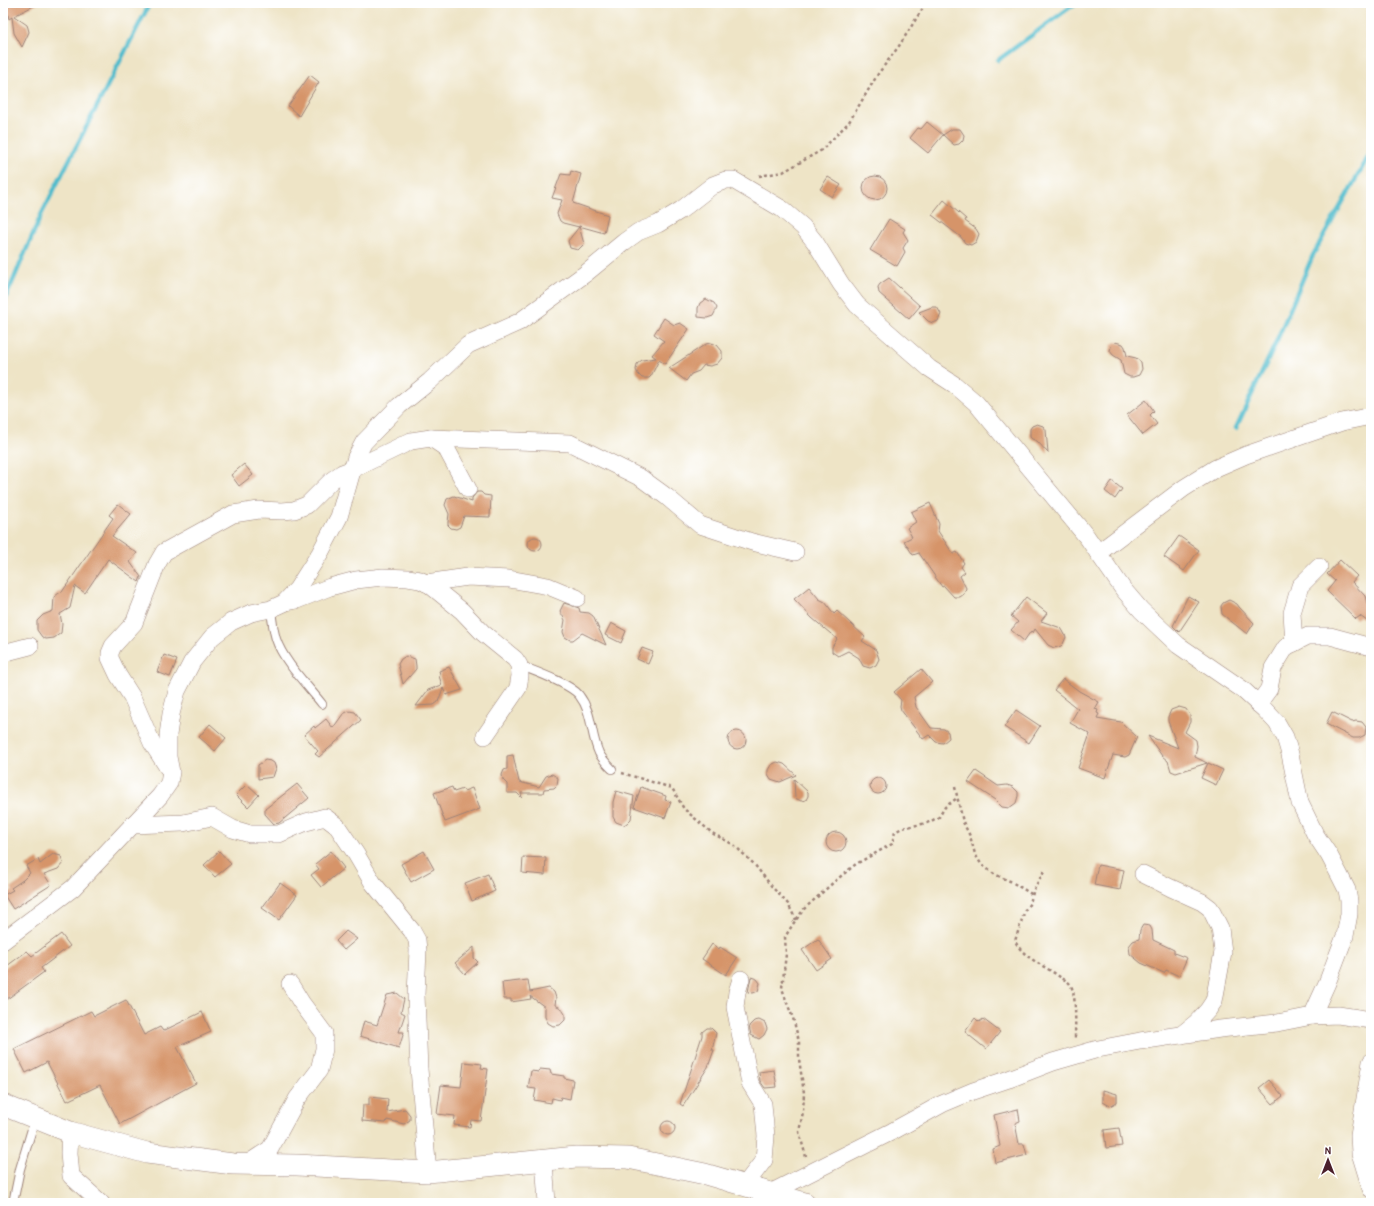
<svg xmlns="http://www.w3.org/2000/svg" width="1374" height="1206" viewBox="0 0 1374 1206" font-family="'Patrick Hand',sans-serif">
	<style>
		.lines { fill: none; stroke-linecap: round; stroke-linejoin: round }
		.stream { stroke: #51bccc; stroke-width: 4.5 }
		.building { fill: #d69469 }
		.service-casing { stroke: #9c8278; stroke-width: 10 }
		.minor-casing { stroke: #9c8278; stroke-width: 18 }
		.tertiary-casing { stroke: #9c8278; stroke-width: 22 }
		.path { stroke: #9c8278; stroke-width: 2.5; stroke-dasharray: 3 3; stroke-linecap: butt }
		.service { stroke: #fff; stroke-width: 8 }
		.minor { stroke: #fff; stroke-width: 17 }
		.tertiary { stroke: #fff; stroke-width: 21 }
	</style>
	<rect width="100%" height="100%" fill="#fff"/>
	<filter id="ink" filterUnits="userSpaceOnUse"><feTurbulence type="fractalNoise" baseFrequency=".025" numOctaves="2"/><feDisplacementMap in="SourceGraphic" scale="8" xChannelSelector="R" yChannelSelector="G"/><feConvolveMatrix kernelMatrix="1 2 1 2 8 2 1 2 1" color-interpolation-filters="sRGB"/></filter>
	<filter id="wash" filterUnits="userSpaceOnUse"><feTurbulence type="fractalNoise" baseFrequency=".012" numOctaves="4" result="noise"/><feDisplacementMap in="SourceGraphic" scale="16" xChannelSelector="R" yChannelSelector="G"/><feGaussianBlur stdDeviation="0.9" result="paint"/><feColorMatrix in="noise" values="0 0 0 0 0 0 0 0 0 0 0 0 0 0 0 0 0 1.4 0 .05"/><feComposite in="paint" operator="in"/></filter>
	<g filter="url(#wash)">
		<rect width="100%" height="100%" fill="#eee4c6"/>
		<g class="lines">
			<g class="stream">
				<polyline points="998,60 1076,3"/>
				<polyline points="3,304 42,213 150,3"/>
				<polyline points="1236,428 1274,347 1313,255 1371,152"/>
			</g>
		</g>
		<g id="blocks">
			<g class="building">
				<polygon points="5,3 39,3 14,16 27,25 28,28 29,32 22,47 14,33 12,17 9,19"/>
				<polygon points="310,75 319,82 299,116 288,106"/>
				<polygon points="927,122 943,135 952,129 960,129 964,135 963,140 959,144 954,145 943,135 928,153 910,138 918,128 921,129"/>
				<polygon points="571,171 581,174 573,203 608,215 604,233 579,226 584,244 578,250 570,248 568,241 579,227 563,223 560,221 557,214 562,200 552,198 561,174 570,175"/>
				<circle cx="875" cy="188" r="12"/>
				<polygon points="828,177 841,185 832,197 820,189"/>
				<polygon points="944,200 966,219 965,221 976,229 979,234 976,242 971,245 965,243 961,237 932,215"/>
				<polygon points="889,219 905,229 903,232 908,240 903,248 905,252 897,266 870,250"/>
				<polygon points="889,278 920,306 909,319 879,293 878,287 880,284"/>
				<polygon points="706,299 714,303 717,308 713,316 707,318 698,317 698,308 700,303"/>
				<polygon points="932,307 937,307 941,314 938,321 933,323 928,321 919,312"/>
				<polygon points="664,318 674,325 680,323 689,329 665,364 659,360 651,376 649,378 642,378 638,374 636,370 637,364 642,360 656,358 652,355 664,341 654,334"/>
				<polygon points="1115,342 1123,344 1125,347 1127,356 1136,358 1141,362 1142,369 1139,375 1133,377 1130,377 1124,374 1121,360 1113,355 1110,351 1111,346"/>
				<polygon points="710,343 717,345 722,351 722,358 717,364 710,366 704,365 699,371 691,374 686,381 669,368 706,344"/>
				<polygon points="1146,400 1154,411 1150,415 1157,424 1143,435 1127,415"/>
				<polygon points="1037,424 1043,426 1046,430 1048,453 1037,441 1032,439 1030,437 1030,429 1032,426"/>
				<polygon points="244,464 253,475 239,486 231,475"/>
				<polygon points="1112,481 1122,489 1115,499 1105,491"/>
				<polygon points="477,492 481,492 484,495 491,496 490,517 464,516 460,527 456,529 451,528 448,525 448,522 449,514 445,505 447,499 454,496 472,502 472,498"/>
				<polygon points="930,503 939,524 938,531 953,554 957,552 964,563 961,567 965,572 960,576 966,588 964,594 960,597 954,597 944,586 942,587 919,553 913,555 904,541 912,537 907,528 916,522 911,512"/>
				<polygon points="118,504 131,514 112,536 137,553 130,562 141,577 139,582 108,559 85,593 75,586 70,608 60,614 62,624 61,633 54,638 46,639 42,637 37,630 37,621 43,615 53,611 54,597 59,593 62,592 113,518 109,515"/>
				<polygon points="1179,536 1199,550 1184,571 1164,557"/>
				<circle cx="535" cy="544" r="7"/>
				<polygon points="1340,560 1357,576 1352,582 1365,596 1371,619 1371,624 1360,616 1356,619 1327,591 1335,581 1327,574"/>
				<polygon points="809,587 819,599 825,602 834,614 837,611 865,637 862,641 876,650 879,659 876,665 870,668 863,666 859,658 848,651 838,656 832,652 832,647 837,639 812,618 794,599"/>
				<polygon points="1188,596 1199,602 1179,632 1173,626"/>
				<polygon points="1026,597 1047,613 1041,621 1061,628 1063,631 1066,637 1063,644 1061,646 1054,648 1048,645 1035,629 1033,633 1031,631 1024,641 1011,630 1018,622 1011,616"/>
				<polygon points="1229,600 1237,604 1239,607 1254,623 1247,634 1222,614 1221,606 1223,603"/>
				<polygon points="564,603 579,608 580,612 589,613 593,616 606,645 582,633 573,640 570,640 565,637 563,632 565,620 560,611"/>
				<polygon points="611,623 626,631 621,643 605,635"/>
				<polygon points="642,648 653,652 648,664 637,659"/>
				<polygon points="164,655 177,660 170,677 157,672"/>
				<polygon points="406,656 415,659 416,666 416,669 403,684 398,664 401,659"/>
				<polygon points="449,667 462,690 446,695 443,688 438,702 434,705 416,706 428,690 442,685 439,676 440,674 439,671"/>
				<polygon points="921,669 932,682 914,697 916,707 931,728 944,729 948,732 949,738 943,743 936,742 929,735 923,739 901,710 900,706 901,700 894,692"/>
				<polygon points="1063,679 1079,691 1099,702 1095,709 1098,710 1097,713 1099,714 1097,718 1121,722 1137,737 1129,755 1125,757 1113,755 1105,778 1078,768 1090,734 1070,723 1078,709 1054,690"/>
				<polygon points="1179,707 1186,709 1190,715 1190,722 1185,732 1196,740 1197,746 1195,757 1207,763 1176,773 1171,771 1168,761 1162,756 1148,736 1178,748 1168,721 1168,717 1171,710"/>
				<polygon points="1016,710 1040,726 1029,743 1004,727"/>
				<polygon points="349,711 355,712 361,720 319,757 315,754 318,751 304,735 314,726 315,728 326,719 333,728 343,714"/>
				<polygon points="1332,712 1352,722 1356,721 1362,722 1366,727 1365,735 1359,738 1353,738 1326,724"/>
				<polygon points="210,724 226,738 215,751 199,737"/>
				<circle cx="737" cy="740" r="9"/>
				<polygon points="513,755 519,782 539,787 546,776 552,774 558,778 557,785 554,788 544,789 543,793 521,793 522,798 517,793 507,793 507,784 503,780 502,775 504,770 507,769 507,756"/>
				<polygon points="265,760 271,761 274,763 276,769 275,771 273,777 258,779 258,765"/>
				<polygon points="777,762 784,764 796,775 780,782 771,779 768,774 768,770 771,765"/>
				<polygon points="1208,763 1223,770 1216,785 1201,778"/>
				<polygon points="976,771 998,786 1007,785 1013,787 1018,792 1018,796 1016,803 1009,808 1002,807 995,800 968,782"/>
				<circle cx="878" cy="786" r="8"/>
				<polygon points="794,779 808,792 808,796 806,800 801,801 795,798"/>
				<polygon points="247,784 259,795 248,807 236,795"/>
				<polygon points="297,784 309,798 279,823 274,824 265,814 265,809"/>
				<polygon points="452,787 454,792 463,789 464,791 472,788 480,809 445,822 434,793"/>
				<polygon points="641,787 666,796 665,800 671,802 665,818 634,807"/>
				<polygon points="616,791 634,796 631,819 627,823 624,825 616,822 613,817 613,802"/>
				<circle cx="836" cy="842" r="10"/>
				<polygon points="219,851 231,864 215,877 204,865"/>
				<polygon points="331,851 344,868 321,887 311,875 319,869 315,864"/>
				<polygon points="424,851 434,869 411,882 401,864"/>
				<polygon points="53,854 61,856 63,863 58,869 44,874 51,885 13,909 4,895 13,890 11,888 23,880 22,881 30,873 26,866 38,859 40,864"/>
				<polygon points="523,857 546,858 545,875 522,873"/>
				<polygon points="1098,865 1124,870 1120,890 1094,885"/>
				<polygon points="488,874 495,891 472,901 465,883"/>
				<polygon points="280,883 297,895 279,920 262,908"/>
				<polygon points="1143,925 1150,926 1152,930 1153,940 1174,950 1174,953 1187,958 1179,976 1166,970 1164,973 1141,963 1130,954 1129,946 1133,941 1139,939 1140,930"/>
				<polygon points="346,931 357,939 344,950 336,941"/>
				<polygon points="61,934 70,946 41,968 44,972 3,1002 3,969 27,951 32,956"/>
				<polygon points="818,939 832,959 816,970 802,950"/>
				<polygon points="712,944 719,949 720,947 737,958 726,975 702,959"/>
				<polygon points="474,947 474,958 478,962 465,974 455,963"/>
				<polygon points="751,977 757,979 760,983 758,991 753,993 748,992"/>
				<polygon points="528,980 530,992 549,988 554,992 556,998 555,1005 561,1008 565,1014 565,1020 560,1025 553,1026 548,1023 545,1017 545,1007 530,996 531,999 511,1002 511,999 504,999 502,983"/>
				<polygon points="397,993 404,999 401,1012 405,1014 399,1032 404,1032 399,1048 360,1036 364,1021 377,1025 387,995"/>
				<polygon points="126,1000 144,1035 160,1027 163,1031 202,1012 211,1032 177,1047 196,1083 120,1124 100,1085 67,1101 47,1062 26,1073 14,1049 91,1011 94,1016"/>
				<polygon points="975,1018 979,1022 983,1019 1000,1032 986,1049 965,1032"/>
				<polygon points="759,1020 765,1023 767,1029 764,1035 759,1039 751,1035 749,1026 754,1021"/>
				<polygon points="707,1028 711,1028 716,1033 712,1050 714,1050 708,1067 683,1106 680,1104 702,1036 702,1032"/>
				<polygon points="464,1062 482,1064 481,1068 488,1069 481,1121 471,1120 470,1127 454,1125 455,1116 437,1114 441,1085 461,1087"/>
				<polygon points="540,1069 550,1070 551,1074 564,1076 564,1078 573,1080 570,1099 561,1097 560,1100 552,1098 551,1103 534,1100 536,1089 528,1088 531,1071 539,1072"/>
				<polygon points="774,1070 777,1087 765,1088 760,1081 759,1072"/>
				<polygon points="1269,1080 1283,1096 1273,1104 1259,1088"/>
				<polygon points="1103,1090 1117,1094 1117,1102 1110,1106 1103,1102"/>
				<polygon points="369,1097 388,1099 387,1112 405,1109 410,1115 410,1120 404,1124 387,1120 386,1123 362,1121 363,1105 369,1105"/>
				<polygon points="1018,1109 1020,1121 1015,1123 1019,1144 1024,1144 1027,1155 995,1163 993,1149 1000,1146 994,1115"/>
				<circle cx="668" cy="1128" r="7"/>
				<polygon points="1119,1128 1122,1146 1106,1148 1104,1130"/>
			</g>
		</g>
	</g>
	<g filter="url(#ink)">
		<use href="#blocks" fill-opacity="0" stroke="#9c8278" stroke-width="1"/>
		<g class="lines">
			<defs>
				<g id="service">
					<path d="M 271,609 C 272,619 273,629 276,639 C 283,661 308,686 322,704"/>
					<path d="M 519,665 C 534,671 569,683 579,695 C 593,713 590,733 599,753 C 602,759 607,764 612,769"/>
					<polyline points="13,1203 20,1169 35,1119"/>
				</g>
				<g id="minor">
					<polyline points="431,438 570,443 641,478 667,497 700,525 752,542 795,552"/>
					<polyline points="1098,553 1184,488 1216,468 1246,455 1342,422 1371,416"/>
					<polyline points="426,583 468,577 509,579 548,586 577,598"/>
					<polyline points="286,602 297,600 330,587 356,580 383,577 408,578 420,580 430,585 462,611 483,633 515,659 519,665 520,676 518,688 485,736"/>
					<polyline points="1294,643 1292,613 1300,586 1319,567"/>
					<polyline points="3,653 30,646"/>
					<polyline points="1258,704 1269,689 1273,668 1286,647 1308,636 1330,636 1371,647"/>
					<polyline points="168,768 152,743 132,697 118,675 110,658 110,653 113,646 134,623 157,564 164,552 233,514 259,510 282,511 294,510 307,505 332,480 342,473 353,469 411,441 431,438 446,448 468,489"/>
					<polyline points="132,825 183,823 212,817 233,829 250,834 279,834 306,822 325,817 337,826 356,854 373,883 412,931 417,940 418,950 416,995 419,1069 428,1172"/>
					<polyline points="1143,874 1171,888 1202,902 1210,908 1220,928 1223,952 1214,1001 1208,1010 1196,1023 1181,1035"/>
					<polyline points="3,941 73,888 160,796 169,783 171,772 168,757 168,735 171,714 177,691 192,662 212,637 231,622 251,613 271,609 284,603 297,589 320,553 339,517 356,457 364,442 399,406 430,381 468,345 519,322 585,274 624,242 638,232 658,224 681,210 713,185 726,180 733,180 782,209 803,227 815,242 841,284 857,305 929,368 955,385 976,403 1087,537 1123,589 1141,610 1178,645 1242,689 1264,709 1277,723 1285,737 1290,754 1300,803 1315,834 1329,855 1340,876 1347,890 1349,901 1349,914 1345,936 1327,983 1312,1016"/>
					<polyline points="741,979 737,992 735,1007 750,1083 763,1104 766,1136 764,1160 744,1186"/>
					<polyline points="1371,1062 1359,1135 1360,1153 1371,1189"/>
					<polyline points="70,1132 69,1153 71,1176 101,1203"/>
					<polyline points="544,1161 547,1203"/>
					<polyline points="247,1164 270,1149 297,1099 319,1070 324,1049 324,1033 301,1002 290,984"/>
					<polyline points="772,1199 770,1193 893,1131 942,1104 973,1091 1009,1079 1053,1062 1098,1049 1140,1041 1220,1029 1277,1023 1312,1016 1338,1015 1371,1020"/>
				</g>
				<polyline id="tertiary" points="3,1105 70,1132 147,1153 233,1164 297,1165 428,1172 576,1157 628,1158 705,1174 805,1203"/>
			</defs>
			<use href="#service" class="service-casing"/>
			<use href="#minor" class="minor-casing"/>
			<use href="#tertiary" class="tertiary-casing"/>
			<g class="path">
				<polyline points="759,176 783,172 822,150 849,122 878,74 899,46 926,3"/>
				<polyline points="622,773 672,788 684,809 712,833 734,845 754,864 773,888 788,904 796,920"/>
				<polyline points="955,787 963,822 970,836 975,854 981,864 994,874 1010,881 1033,895"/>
				<path d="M 1044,871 L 1034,889 L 1030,903 L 1025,910 L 1015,941 C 1024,959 1044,965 1060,977 C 1063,979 1068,981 1070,984 C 1077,994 1075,1027 1075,1039"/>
				<polyline points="806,1157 799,1132 803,1112 804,1093 799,1059 799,1041 793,1018 787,1003 782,988 786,954 785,937 793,924 804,909 835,881 856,864 892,844 895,832 902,828 927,823 939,817 945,807 957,798"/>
			</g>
			<use href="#service" class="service"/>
			<use href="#minor" class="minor"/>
			<use href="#tertiary" class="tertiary"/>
		</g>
	</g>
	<rect width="1374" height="1206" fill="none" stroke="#fff" stroke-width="16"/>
	<g transform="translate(1328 1160)" stroke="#ffffff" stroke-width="3" paint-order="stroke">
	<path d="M0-3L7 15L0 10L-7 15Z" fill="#4a1f2b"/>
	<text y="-6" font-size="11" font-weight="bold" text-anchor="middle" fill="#4a1f2b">N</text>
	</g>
</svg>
